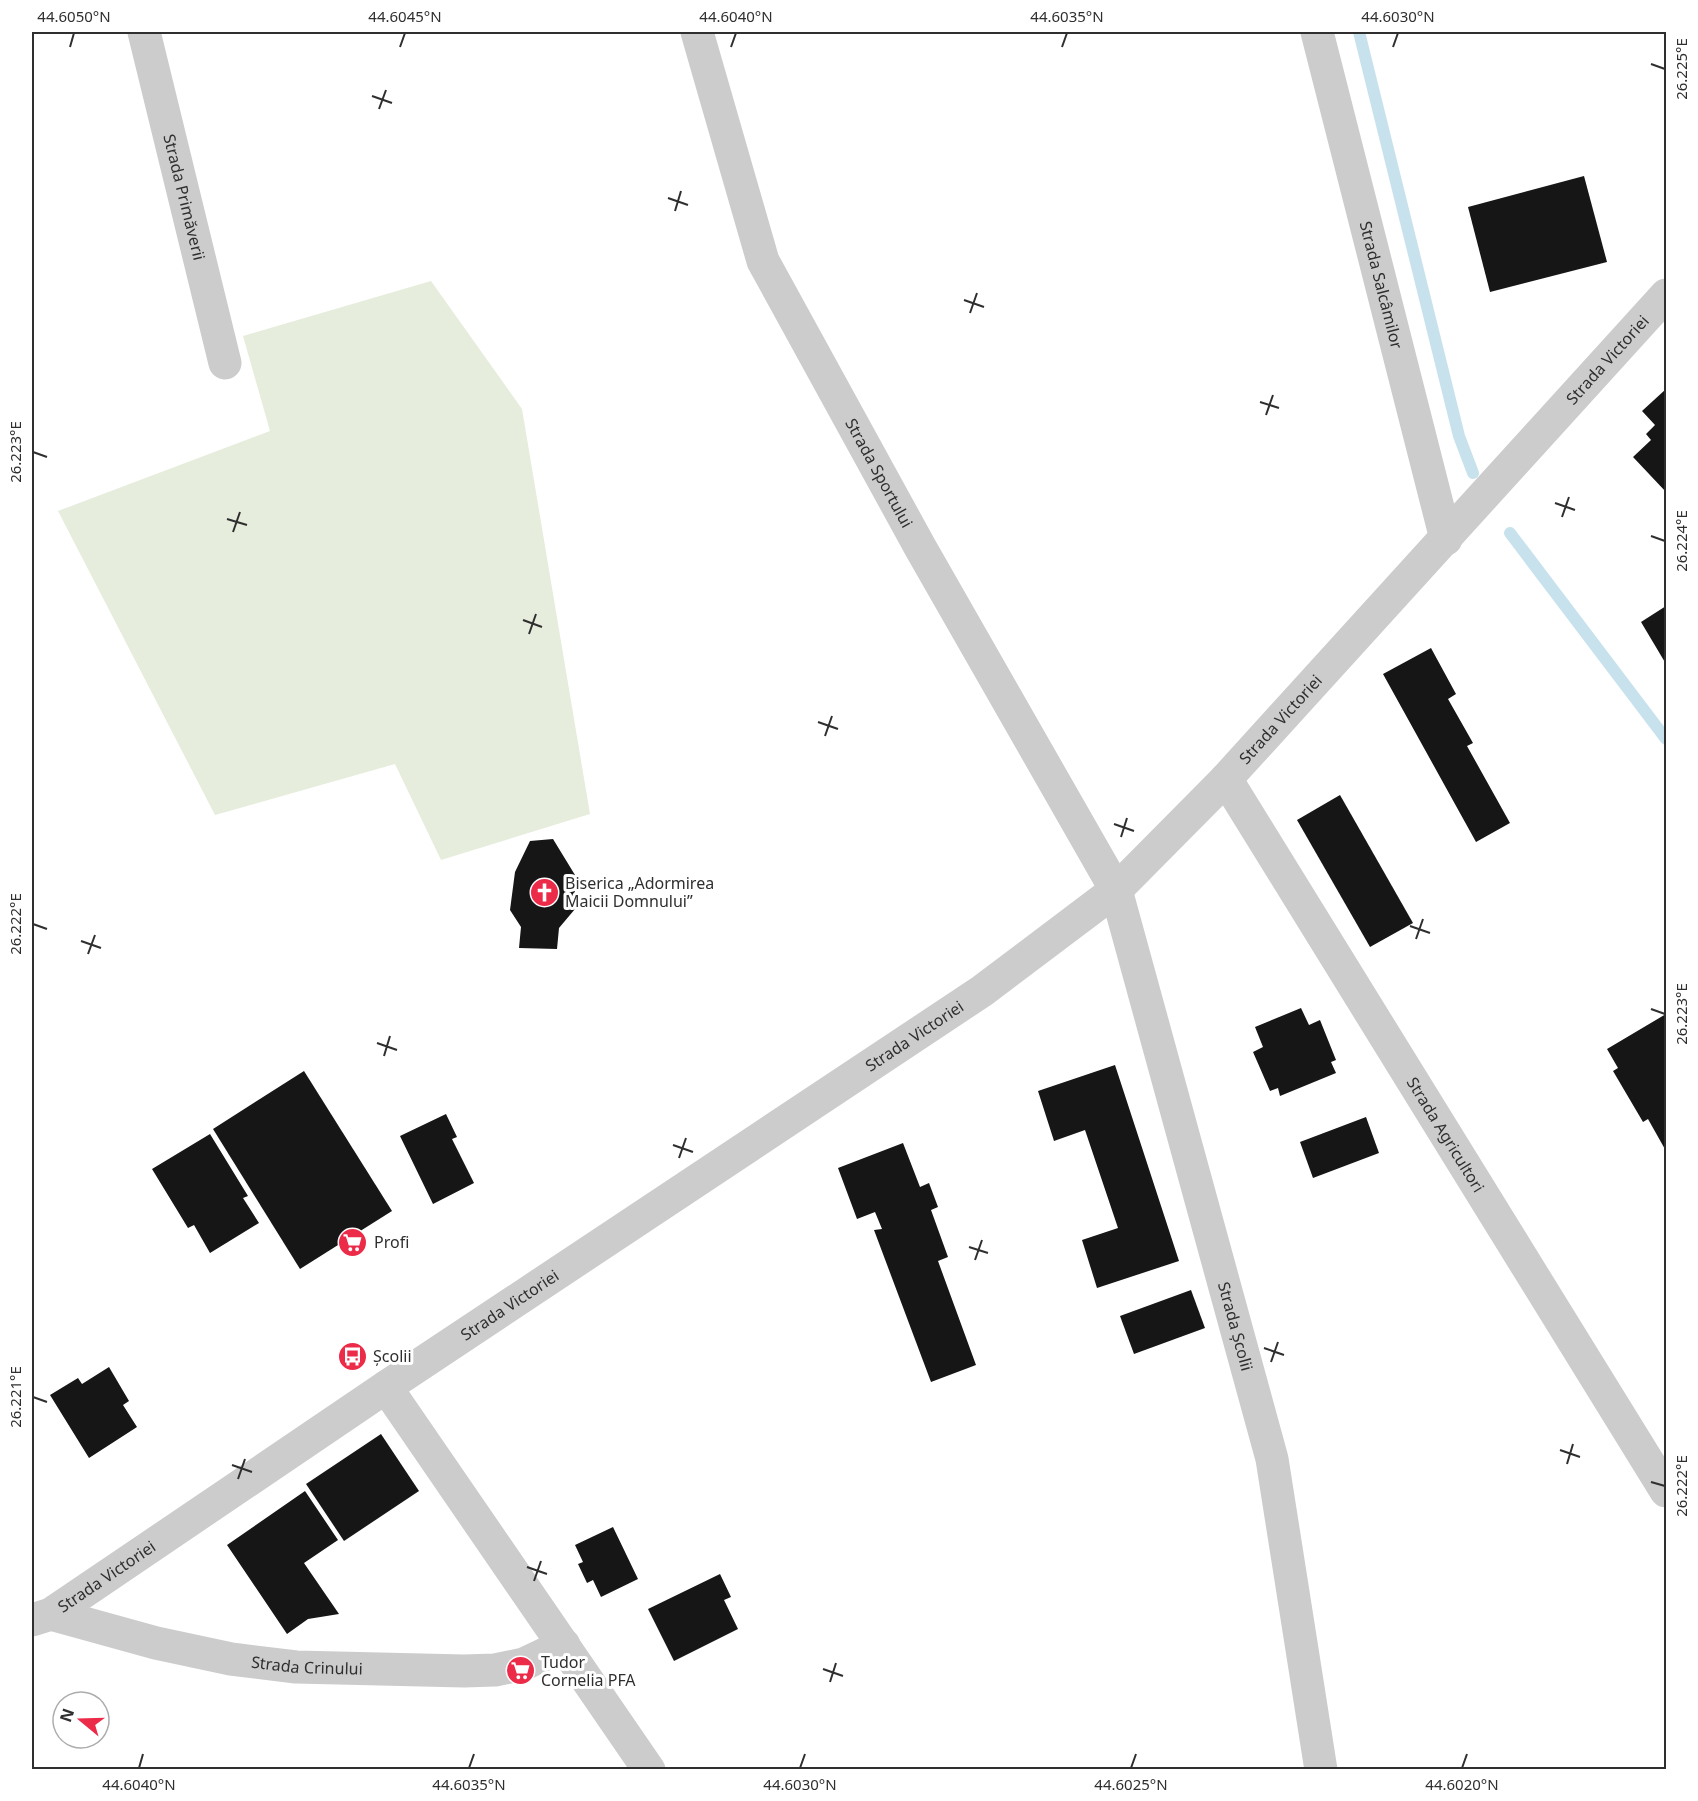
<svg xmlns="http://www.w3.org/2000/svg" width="1698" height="1801" viewBox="0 0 1698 1801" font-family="'Noto Sans',sans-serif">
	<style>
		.green { fill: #e6eddc }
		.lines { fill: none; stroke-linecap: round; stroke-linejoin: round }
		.stream { stroke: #c8e2ed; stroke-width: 12 }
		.building { fill: #161616 }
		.minor { stroke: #ccc; stroke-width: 33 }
		.ticks { fill: none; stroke: #2f2f2f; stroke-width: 2 }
		.labels { text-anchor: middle; stroke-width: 6; stroke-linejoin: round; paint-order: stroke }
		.street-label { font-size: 16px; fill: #2f2f2f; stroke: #fff }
		.poi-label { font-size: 16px; fill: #2f2f2f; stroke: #fff; text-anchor: start }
		.neatline { fill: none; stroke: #2f2f2f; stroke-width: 2 }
		.ticks-label { font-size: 15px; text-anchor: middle; fill: #2f2f2f }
	</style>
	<rect width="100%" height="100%" fill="#fff"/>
	<polygon class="green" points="431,281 522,409 590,814 441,860 395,764 215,815 58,511 270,431 243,336"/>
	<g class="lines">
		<g class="stream">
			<polyline points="1359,32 1459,436 1473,473"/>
			<polyline points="1510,533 1666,739"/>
		</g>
	</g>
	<g class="building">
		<polygon points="1584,176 1607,262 1490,292 1468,207"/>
		<polygon points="1666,389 1666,492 1633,457 1651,440 1646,434 1655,425 1642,411"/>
		<polygon points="1666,606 1666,664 1641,622"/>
		<polygon points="1431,648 1456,694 1448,699 1473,743 1467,746 1510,823 1476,842 1383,674"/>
		<polygon points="1340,795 1413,923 1370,947 1297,820"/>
		<polygon points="553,839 575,875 575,909 559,928 557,949 519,948 521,927 510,910 515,872 530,841"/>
		<polygon points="1301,1008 1309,1025 1320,1020 1336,1060 1331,1062 1336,1073 1280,1096 1278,1088 1270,1091 1253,1052 1263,1047 1255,1027"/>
		<polygon points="1666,1014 1666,1151 1648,1119 1643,1122 1613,1071 1618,1068 1607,1049"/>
		<polygon points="1115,1065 1179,1261 1097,1288 1082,1240 1118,1228 1085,1130 1054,1141 1038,1091"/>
		<polygon points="304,1071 392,1211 300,1269 213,1129"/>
		<polygon points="446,1114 457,1137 452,1139 474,1183 433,1204 400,1136"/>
		<polygon points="1366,1117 1379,1153 1313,1178 1300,1142"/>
		<polygon points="210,1134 248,1196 243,1198 259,1223 210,1253 194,1225 188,1228 152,1169"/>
		<polygon points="903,1143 920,1187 929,1183 938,1207 931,1210 948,1257 938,1261 976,1365 931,1382 874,1230 882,1229 875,1212 857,1219 838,1168"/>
		<polygon points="1191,1290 1205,1328 1134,1354 1120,1316"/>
		<polygon points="109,1367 129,1401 123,1405 137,1427 89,1458 50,1395 78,1378 82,1384"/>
		<polygon points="381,1434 419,1491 344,1541 306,1484"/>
		<polygon points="305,1491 338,1540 304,1563 339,1614 308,1619 287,1634 227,1545"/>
		<polygon points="613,1527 638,1579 601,1597 593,1580 587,1583 578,1564 583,1562 575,1545"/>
		<polygon points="720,1574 731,1597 724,1600 738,1629 674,1661 648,1609"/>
	</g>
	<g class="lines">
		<g class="minor">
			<path id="s1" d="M 144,32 L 225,363"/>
			<path id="s2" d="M 697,32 L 763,261 L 920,547 L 1116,890 L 1272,1459 L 1321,1770"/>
			<path id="s3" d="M 1317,32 L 1446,539"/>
			<path id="s4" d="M 1226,779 L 1666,1491"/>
			<polyline points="386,1387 649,1770"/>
			<path id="s5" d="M 51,1614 L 156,1643 L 231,1659 L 296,1667 L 464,1671 L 495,1670 L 524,1664 L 564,1645"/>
			<path id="s6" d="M 32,1620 L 51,1614 L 386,1387 L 982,991 L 1116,890 L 1226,779 L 1666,295"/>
		</g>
	</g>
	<path class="ticks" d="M 70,47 L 74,33M 400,47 L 405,33M 731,47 L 736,33M 1062,47 L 1067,33M 1393,47 L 1398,33M 1651,64 L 1665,69M 372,96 L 392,103M 379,109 L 386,90M 668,198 L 688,205M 675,211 L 681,191M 964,300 L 984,307M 970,313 L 977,293M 1260,402 L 1279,408M 1266,415 L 1273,395M 33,452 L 47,457M 1555,503 L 1575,510M 1562,517 L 1569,497M 227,519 L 247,525M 233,532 L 240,512M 1651,536 L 1665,541M 523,620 L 542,627M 529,634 L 536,614M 818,722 L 838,729M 825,736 L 832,716M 1114,824 L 1134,831M 1121,837 L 1127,818M 33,924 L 47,929M 1410,926 L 1430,933M 1416,939 L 1423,919M 81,941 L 101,948M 88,954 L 95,935M 1651,1009 L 1665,1014M 377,1043 L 397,1050M 384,1056 L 390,1036M 673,1145 L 693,1152M 679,1158 L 686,1138M 969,1247 L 988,1253M 975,1260 L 982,1240M 1264,1348 L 1284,1355M 1271,1362 L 1278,1342M 33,1397 L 47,1402M 1560,1450 L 1580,1457M 1567,1464 L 1573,1444M 232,1465 L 252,1472M 238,1479 L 245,1459M 1651,1482 L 1665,1486M 527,1567 L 547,1574M 534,1581 L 541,1561M 823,1669 L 843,1676M 830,1682 L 836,1663M 139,1768 L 143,1754M 469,1768 L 474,1754M 800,1768 L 805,1754M 1131,1768 L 1136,1754M 1462,1768 L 1467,1754"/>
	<defs>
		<symbol id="church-disc" viewBox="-11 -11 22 22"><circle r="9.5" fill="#ec2b49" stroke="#fff"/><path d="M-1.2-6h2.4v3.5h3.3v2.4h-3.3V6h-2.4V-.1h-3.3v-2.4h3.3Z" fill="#fff"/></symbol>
		<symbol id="supermarket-disc" viewBox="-11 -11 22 22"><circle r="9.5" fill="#ec2b49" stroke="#fff"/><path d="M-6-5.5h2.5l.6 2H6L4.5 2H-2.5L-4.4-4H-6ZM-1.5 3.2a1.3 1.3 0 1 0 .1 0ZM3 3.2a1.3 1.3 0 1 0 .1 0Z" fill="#fff"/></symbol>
		<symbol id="bus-disc" viewBox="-11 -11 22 22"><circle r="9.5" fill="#ec2b49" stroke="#fff"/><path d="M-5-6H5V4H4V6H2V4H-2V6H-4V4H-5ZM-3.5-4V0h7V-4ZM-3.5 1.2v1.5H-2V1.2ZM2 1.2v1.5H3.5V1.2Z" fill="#fff"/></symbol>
	</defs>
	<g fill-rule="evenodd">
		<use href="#church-disc" x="528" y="876" width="33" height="33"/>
		<use href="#supermarket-disc" x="336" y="1226" width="33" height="33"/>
		<use href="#bus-disc" x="336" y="1340" width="33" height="33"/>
		<use href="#supermarket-disc" x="504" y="1654" width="33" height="33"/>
	</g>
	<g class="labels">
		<g class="street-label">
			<text dy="6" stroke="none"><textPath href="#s1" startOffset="170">Strada Primăverii</textPath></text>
			<text dy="6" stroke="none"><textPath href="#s3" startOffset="261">Strada Salcâmilor</textPath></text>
			<text dy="6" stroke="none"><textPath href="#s6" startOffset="2031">Strada Victoriei</textPath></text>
			<text dy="6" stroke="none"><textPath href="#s2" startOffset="480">Strada Sportului</textPath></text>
			<text dy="6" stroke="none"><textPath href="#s6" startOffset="1545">Strada Victoriei</textPath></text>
			<text dy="6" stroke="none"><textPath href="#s6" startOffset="1059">Strada Victoriei</textPath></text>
			<text dy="6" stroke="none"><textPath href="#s4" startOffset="418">Strada Agricultori</textPath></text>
			<text dy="6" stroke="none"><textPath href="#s6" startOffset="573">Strada Victoriei</textPath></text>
			<text dy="6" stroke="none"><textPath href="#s2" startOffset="1412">Strada Școlii</textPath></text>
			<text dy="6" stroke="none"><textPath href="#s6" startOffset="87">Strada Victoriei</textPath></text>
			<text dy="6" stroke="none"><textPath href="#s5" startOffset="262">Strada Crinului</textPath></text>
		</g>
		<g class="poi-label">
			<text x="565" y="889">Biserica „Adormirea<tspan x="565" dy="18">Maicii Domnului”</tspan></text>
			<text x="374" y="1248">Profi</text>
			<text x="373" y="1362">Școlii</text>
			<text x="541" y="1668">Tudor<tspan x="541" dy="18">Cornelia PFA</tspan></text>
		</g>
	</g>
	<rect width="1698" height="1801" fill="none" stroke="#ffffff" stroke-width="66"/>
	<g transform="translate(81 1720) rotate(289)"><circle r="28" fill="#ffffff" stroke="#acacac" stroke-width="1.5"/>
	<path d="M0-4.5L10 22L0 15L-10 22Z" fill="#ec2b49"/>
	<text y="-9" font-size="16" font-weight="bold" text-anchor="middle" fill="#2f2f2f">N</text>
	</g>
	<rect x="33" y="33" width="1632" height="1735" class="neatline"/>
	<g class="ticks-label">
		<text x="74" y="22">44.6050°N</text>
		<text x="405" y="22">44.6045°N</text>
		<text x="736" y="22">44.6040°N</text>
		<text x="1067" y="22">44.6035°N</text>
		<text x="1398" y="22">44.6030°N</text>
		<text transform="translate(1682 69) rotate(-90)" y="5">26.225°E</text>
		<text transform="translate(16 452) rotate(-90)" y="5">26.223°E</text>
		<text transform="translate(1682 541) rotate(-90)" y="5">26.224°E</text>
		<text transform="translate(16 924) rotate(-90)" y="5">26.222°E</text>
		<text transform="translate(1682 1014) rotate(-90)" y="5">26.223°E</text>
		<text transform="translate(16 1397) rotate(-90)" y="5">26.221°E</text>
		<text transform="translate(1682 1486) rotate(-90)" y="5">26.222°E</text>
		<text x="139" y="1790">44.6040°N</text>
		<text x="469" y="1790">44.6035°N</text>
		<text x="800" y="1790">44.6030°N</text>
		<text x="1131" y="1790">44.6025°N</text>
		<text x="1462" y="1790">44.6020°N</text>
	</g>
</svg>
